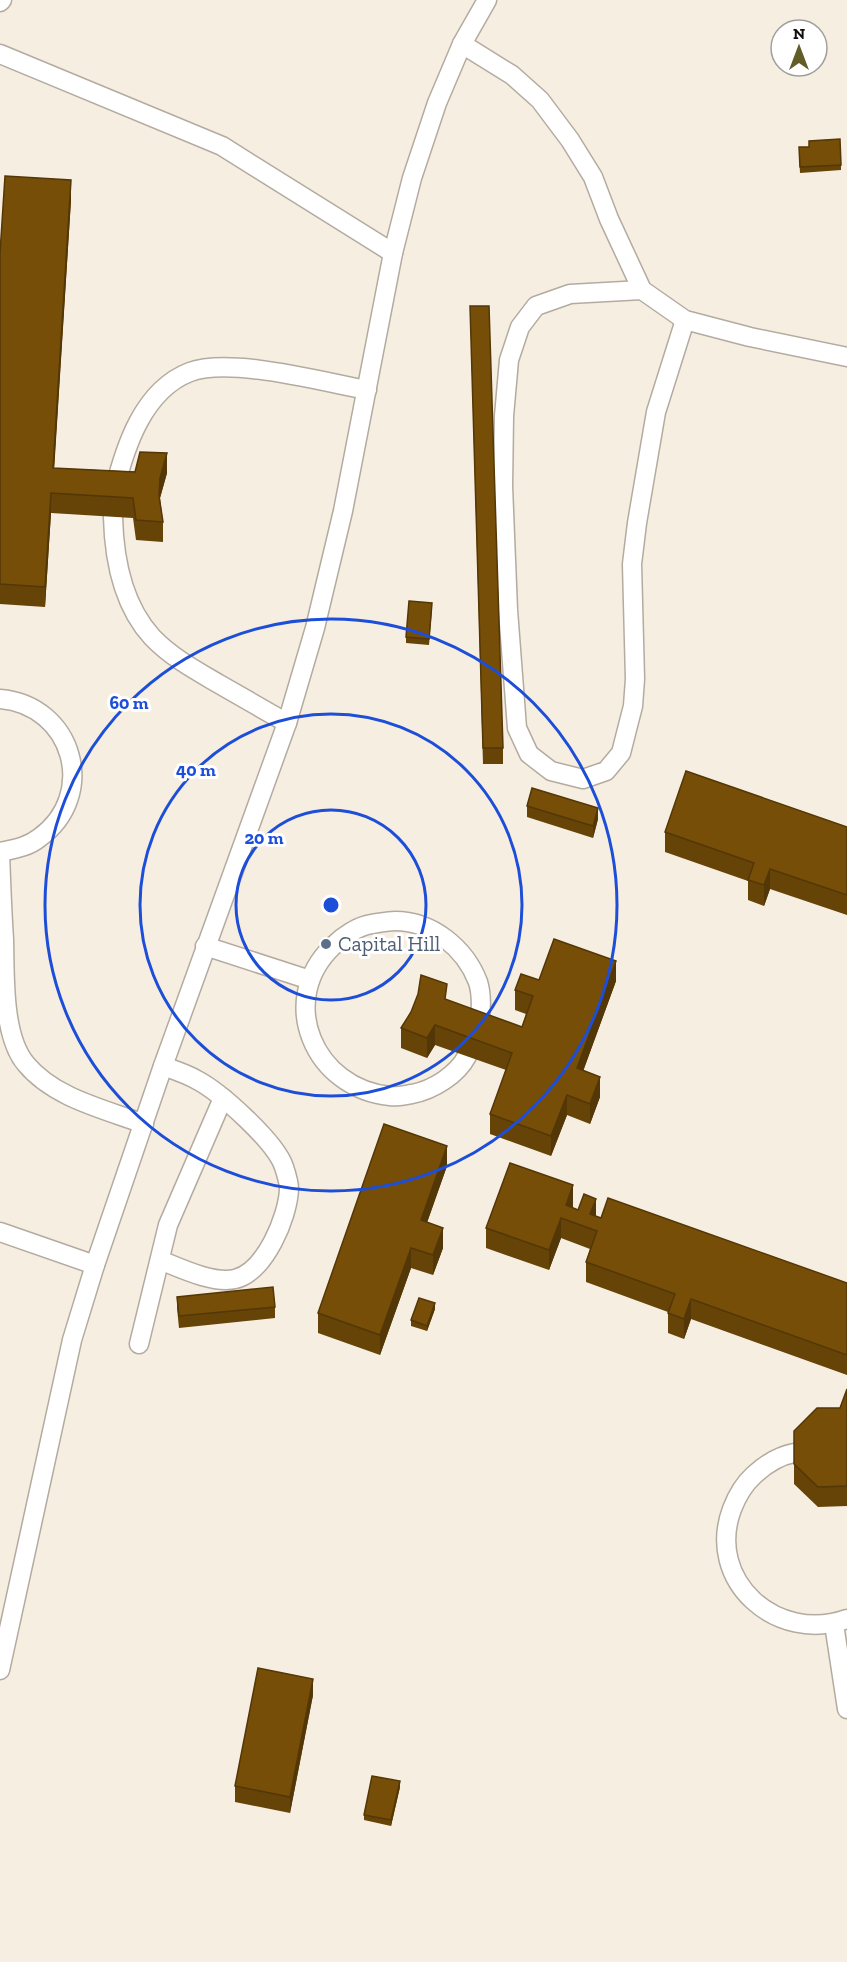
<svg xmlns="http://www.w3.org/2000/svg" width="847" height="1962" viewBox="0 0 847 1962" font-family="'Zilla Slab',serif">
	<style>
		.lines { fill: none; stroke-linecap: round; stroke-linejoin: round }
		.service-casing { stroke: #b4aba0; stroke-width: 21 }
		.service { stroke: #fff; stroke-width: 18 }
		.wall { fill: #664307 }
		.shaded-wall { fill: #533706 }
		.building { fill: #774e08; stroke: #533706; stroke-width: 1.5 }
		.ring { fill: none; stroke: #1d4ed8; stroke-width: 3 }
		.service-dot { fill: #5c6f8a; stroke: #fff; stroke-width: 2 }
		.labels { text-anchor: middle; stroke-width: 6; stroke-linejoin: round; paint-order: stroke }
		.service-label { font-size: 21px; fill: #4e5e75; stroke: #fff; text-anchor: start }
		.centre { fill: #1d4ed8; stroke: #fff; stroke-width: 3 }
		.ring-label { font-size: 18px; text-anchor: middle; font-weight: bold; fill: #1d4ed8; stroke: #fff; stroke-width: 6; stroke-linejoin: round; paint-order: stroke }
	</style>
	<rect width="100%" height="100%" fill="#f7eee2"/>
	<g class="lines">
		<defs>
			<g id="service">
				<polyline points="0,2 2,0"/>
				<polyline points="462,44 512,75 540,100 570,140 593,177 609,219 642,290 685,320 750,337 847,357"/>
				<polyline points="0,54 222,146 393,253"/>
				<polyline points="642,290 570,294 536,306 520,327 509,360 504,416 503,486 508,610 517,728 529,754 551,771 583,779 606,771 621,753 633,706 635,679 632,564 637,523 656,412 685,320"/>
				<path d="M 114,491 C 125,447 143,390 190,372 C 231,357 323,382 367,390"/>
				<path d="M 113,517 C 114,559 122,604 152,637 C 171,657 195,670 219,684 C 242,697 264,710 287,723"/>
				<path d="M 0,699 C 73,705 99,795 39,838 C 28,847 14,849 0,852 C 1,881 2,910 4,939 C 5,974 2,1036 26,1064 C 54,1098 104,1109 144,1124"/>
				<polyline points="205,946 310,980"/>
				<path d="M 467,1056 C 457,1075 433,1090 412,1094 C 405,1095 397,1097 390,1096 C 314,1089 276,1000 333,946 C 343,936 358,926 372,924 C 379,923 388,921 395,921 C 432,921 465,948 478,982 C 483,998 481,1015 478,1031"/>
				<polyline points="0,1232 95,1265"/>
				<path d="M 160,1260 C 180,1268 213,1284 235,1279 C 265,1272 288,1217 289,1189 C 289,1182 286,1173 284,1167 C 276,1142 220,1092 197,1080 C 187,1074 174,1070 163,1066"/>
				<polyline points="139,1344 168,1225 223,1098"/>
				<path d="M 794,1453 C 778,1456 766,1464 754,1475 C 744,1484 737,1496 732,1509 C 705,1581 777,1644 847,1619"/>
				<polyline points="834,1624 847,1709"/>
				<polyline points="0,1670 72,1340 95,1265 163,1066 287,723 315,628 343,511 393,253 412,178 437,103 462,44 487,0"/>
			</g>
		</defs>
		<use href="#service" class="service-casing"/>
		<use href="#service" class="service"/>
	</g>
	<g class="wall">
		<polygon points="809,141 841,165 841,170 800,173 799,153 809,147"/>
		<polygon points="71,200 54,468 167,473 160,498 163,522 163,542 136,540 133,518 51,513 45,607 0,604 0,253"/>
		<polygon points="470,306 503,748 503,764 483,764"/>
		<polygon points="432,609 429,645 406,643 406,637"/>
		<polygon points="527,806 598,819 593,838 527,817"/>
		<polygon points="847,827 847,915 770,889 764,906 748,900 748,881 665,852 665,832"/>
		<polygon points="539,980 616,981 583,1071 600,1097 590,1124 567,1115 551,1156 490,1134 490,1114 506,1070 435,1045 427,1058 401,1048 401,1028 447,1000 522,1027 526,1014 515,1010 515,990"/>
		<polygon points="447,1166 427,1222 443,1248 433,1275 411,1268 380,1355 318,1333 318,1313"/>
		<polygon points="573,1205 573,1208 601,1218 847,1283 847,1375 691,1319 684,1339 668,1333 668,1312 586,1282 586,1262 590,1249 561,1238 549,1270 486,1248 486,1228"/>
		<polygon points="177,1297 275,1307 275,1318 179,1328 177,1308"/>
		<polygon points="435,1309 427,1331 411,1326 411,1320"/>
		<polygon points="847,1389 847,1506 818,1507 794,1484 794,1431 840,1408"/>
		<polygon points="313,1695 290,1813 235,1802 235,1786"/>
		<polygon points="400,1787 391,1826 364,1820 364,1815"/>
	</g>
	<g class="shaded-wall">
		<polygon points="71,180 71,200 53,488 53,468"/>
		<polygon points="167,453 167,473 160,498 159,516 160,478"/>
		<polygon points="51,493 51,513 45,607 45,587"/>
		<polygon points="598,808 598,819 593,838 593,826"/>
		<polygon points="770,869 770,889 764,906 764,885"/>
		<polygon points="616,961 616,981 577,1088 577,1068"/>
		<polygon points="435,1025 435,1045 427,1058 427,1038"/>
		<polygon points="600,1077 600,1097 590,1124 590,1104"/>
		<polygon points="567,1095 567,1115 551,1156 551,1136"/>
		<polygon points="447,1146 447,1166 421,1240 421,1220"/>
		<polygon points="573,1185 573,1205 568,1221 566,1205"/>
		<polygon points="596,1199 596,1219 590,1214"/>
		<polygon points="561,1218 561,1238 549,1270 549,1250"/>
		<polygon points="443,1228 443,1248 433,1275 433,1255"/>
		<polygon points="411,1248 411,1268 380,1355 380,1335"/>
		<polygon points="691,1299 691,1319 684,1339 684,1319"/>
		<polygon points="435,1303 435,1309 427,1331 427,1326"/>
		<polygon points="313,1679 313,1695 290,1813 290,1797"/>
		<polygon points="400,1781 400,1787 391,1826 391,1820"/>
	</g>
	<g class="building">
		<polygon points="840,139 841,165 800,167 799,147 809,147 809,141"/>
		<polygon points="5,176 71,180 53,468 135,472 140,452 167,453 160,478 159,496 163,522 136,520 133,498 51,493 45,587 0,584 0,253"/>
		<polygon points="470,306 489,306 503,748 483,748"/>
		<polygon points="409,601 432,603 429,639 406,637"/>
		<polygon points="686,771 847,827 847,895 770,869 764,885 748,880 754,863 665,832"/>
		<polygon points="532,788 598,808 593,826 527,806"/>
		<polygon points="554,939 616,961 577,1068 600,1077 590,1104 567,1095 551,1136 490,1114 512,1053 435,1025 427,1038 401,1028 411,1012 418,994 421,975 447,984 445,999 522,1027 533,996 515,990 521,974 539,980"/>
		<polygon points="384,1124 447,1146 421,1220 443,1228 433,1255 411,1248 380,1335 318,1313"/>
		<polygon points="510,1163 573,1185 566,1205 578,1210 584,1194 596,1199 590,1214 601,1218 608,1198 847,1283 847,1355 691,1299 684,1319 668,1313 675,1294 586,1262 597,1231 561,1218 549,1250 486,1228"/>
		<polygon points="273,1287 275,1307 179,1316 177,1297"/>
		<polygon points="419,1298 435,1303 427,1326 411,1320"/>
		<polygon points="847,1389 847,1486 818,1487 794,1464 794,1431 817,1408 840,1408"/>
		<polygon points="258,1668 313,1679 290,1797 235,1786"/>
		<polygon points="372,1776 400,1781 391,1820 364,1815"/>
	</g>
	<g class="ring">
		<circle cx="331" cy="905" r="95"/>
		<circle cx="331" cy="905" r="191"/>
		<circle cx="331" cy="905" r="286"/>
	</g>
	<circle class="service-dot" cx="326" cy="944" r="6"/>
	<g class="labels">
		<g class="service-label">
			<text x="338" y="951">Capital Hill</text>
		</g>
	</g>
	<circle cx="331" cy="905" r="9" class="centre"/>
	<g class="ring-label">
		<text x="129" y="709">60 m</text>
		<text x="196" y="776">40 m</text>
		<text x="264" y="844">20 m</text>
	</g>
	<g transform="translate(799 48)"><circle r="28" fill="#ffffff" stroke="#a09f9d" stroke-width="1.5"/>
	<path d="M0-4.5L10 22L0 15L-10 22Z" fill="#625c29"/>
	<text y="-9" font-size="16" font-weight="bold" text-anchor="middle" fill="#110e0b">N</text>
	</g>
</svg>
